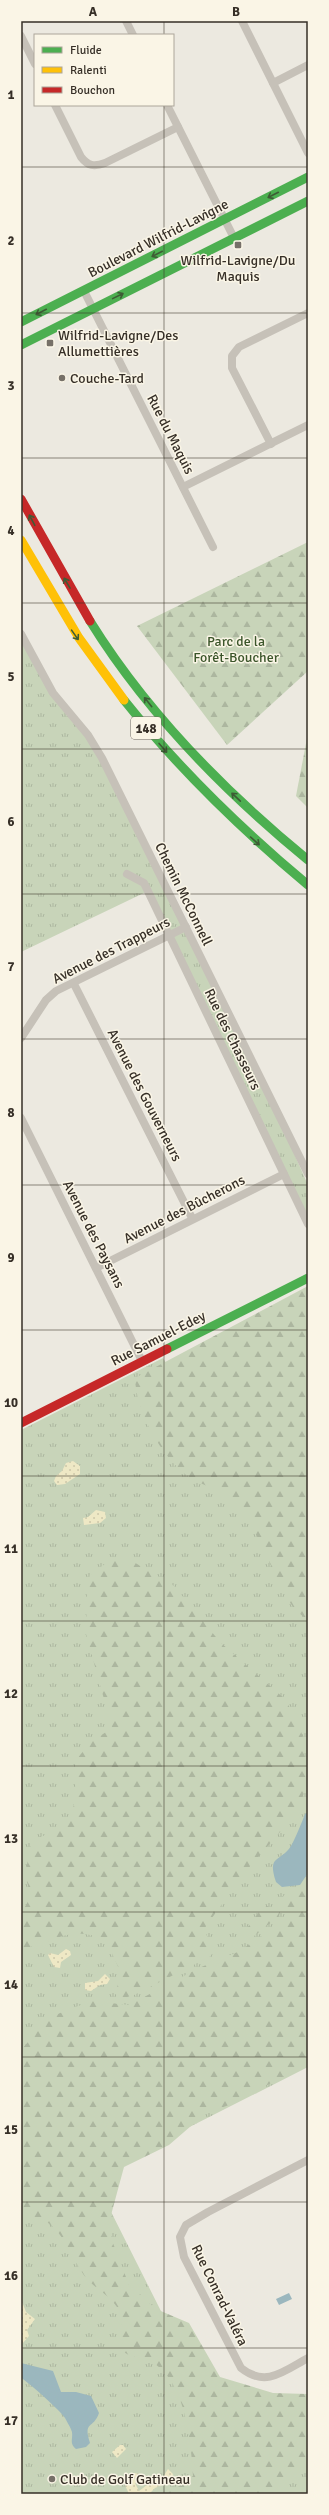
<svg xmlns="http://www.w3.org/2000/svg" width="329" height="2515" viewBox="0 0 329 2515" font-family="Signika,sans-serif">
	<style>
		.grass { fill: url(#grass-tufts) }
		.forest { fill: url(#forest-firs) }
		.sand { fill: url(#sand-dots) }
		.water { fill: #9bb7be }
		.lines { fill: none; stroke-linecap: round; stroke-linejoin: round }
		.street { stroke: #c6c1b8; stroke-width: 8 }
		.fast { stroke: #4caf50; stroke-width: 9 }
		.slow { stroke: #ffc107; stroke-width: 9 }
		.jam { stroke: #c62828; stroke-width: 9 }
		.oneway { stroke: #3e5c35 }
		.grid { fill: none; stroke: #362f27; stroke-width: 1; stroke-opacity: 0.55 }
		.poi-dot { fill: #767068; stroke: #faf5e6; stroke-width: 1.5 }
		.labels { text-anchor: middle; stroke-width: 3; stroke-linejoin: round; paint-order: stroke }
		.shield { fill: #faf5e6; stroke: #716a60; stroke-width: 1 }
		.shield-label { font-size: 13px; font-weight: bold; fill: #362f27 }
		.street-label { font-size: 14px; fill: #362f27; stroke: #faf5e6 }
		.poi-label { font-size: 14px; fill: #362f27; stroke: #faf5e6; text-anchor: start }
		.park-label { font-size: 14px; fill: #3b552a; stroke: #faf5e6 }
		.neatline { fill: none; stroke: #362f27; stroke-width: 1.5 }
		.grid-label { font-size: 13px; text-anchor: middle; font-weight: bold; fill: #362f27 }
	</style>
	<defs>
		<pattern id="grass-tufts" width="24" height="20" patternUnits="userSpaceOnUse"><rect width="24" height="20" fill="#c8d4b9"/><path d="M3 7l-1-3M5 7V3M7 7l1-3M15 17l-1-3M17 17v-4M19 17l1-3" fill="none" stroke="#acb69f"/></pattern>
		<pattern id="forest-firs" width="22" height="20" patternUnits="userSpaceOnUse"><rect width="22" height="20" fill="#c8d4b9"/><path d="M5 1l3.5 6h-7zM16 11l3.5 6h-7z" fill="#acb69f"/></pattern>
		<pattern id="sand-dots" width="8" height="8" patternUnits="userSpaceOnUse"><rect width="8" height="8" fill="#eee8c5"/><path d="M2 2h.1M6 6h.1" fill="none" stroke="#cdc7a9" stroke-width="1.8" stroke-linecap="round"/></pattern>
	</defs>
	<rect width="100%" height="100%" fill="#ece9e0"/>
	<g class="grass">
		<polygon points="21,639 37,665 88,735 262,1081 308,1185 308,1217 148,891 21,952"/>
		<polygon points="163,1358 308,1596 308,2067 93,2176 248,2484 308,2456 308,2494 21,2494 21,1430"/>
	</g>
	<g class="forest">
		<polygon points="308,542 308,671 227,745 137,626"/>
		<polygon points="308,733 308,808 296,796"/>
		<path d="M 308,1286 L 308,1621 C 302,1615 294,1609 289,1601 C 271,1571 261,1537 240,1508 C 227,1490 205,1488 188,1476 C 161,1457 136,1411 135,1378 Z"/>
		<path d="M 109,1561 L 132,1561 L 174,1586 L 220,1642 L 286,1700 L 302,1734 L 308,1784 L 294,1816 L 245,1872 L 204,1929 L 213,1950 L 211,1956 L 134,1995 L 124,1998 L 116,1995 L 120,1971 L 106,1940 C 96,1936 83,1932 72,1934 C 55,1936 39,1948 21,1948 L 21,1914 L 31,1896 L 25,1875 L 32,1839 C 41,1836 57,1833 64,1828 C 78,1816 75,1778 75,1761 L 91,1742 L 112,1728 L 86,1634 L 87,1588 L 90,1575 Z"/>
		<polygon points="308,1884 308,1904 290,1910 283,1907 280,1902 283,1896"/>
		<polygon points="267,1906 280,1912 279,1916 248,1941 244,1940 241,1936 263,1907"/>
		<path d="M 308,1908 L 308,2063 L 232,2104 L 206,2113 L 169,2145 L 124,2167 L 111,2215 L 111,2238 L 129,2285 L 156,2309 L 189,2323 L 220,2377 L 273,2393 L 308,2394 L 308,2467 L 264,2492 L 253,2494 L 162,2494 L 175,2489 L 193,2476 C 191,2442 186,2385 155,2364 C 145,2357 124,2358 120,2347 C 116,2340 123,2326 121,2317 C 119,2301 97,2290 87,2279 C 70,2259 58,2207 21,2219 L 21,2050 L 50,2017 L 91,2001 L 129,2005 L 199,1968 L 240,1951 L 284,1920 Z"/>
	</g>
	<g class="sand">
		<polygon points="73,1461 80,1466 80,1474 65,1484 57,1485 54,1481 56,1476 62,1471 66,1463"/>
		<polygon points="96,1510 105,1512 106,1518 100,1523 84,1525 83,1518 88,1517"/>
		<polygon points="66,1949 70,1951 71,1955 61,1962 60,1968 54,1967 48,1955 50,1953 58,1955"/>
		<polygon points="105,1974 110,1979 107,1984 100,1985 91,1991 85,1990 85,1983 98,1981"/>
		<polygon points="21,2299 26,2312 35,2319 27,2330 29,2336 22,2344 23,2350 21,2353"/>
		<polygon points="120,2445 123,2445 126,2449 117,2458 112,2452"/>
		<polygon points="168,2469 173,2474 171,2481 155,2488 149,2494 129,2494 125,2485 127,2480 134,2473 141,2474 145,2479 142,2482 135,2483 139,2491 155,2479 163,2477"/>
	</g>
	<g class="water">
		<path d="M 308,1812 L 308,1873 L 300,1885 L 282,1887 L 276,1882 C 267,1854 280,1863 291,1846 C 295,1839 302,1822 305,1814 Z"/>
		<polygon points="289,2293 292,2299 279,2305 276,2299"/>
		<path d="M 21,2363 L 53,2371 L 61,2392 L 76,2392 L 91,2396 L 99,2413 C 93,2430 83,2420 90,2443 L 86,2447 L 76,2449 C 69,2443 73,2440 72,2432 C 71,2428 67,2422 65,2418 C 63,2413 25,2379 21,2378 Z"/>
	</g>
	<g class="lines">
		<g class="street">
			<polyline points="126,21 133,35"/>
			<polyline points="242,21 308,153"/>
			<polyline points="21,36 35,64"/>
			<polyline points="273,83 308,65"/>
			<path d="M 55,105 L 81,157 C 88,166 94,167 105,163 L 178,127"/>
			<polyline points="167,105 234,238"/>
			<polyline points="84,291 213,547"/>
			<polyline points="271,444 232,368 232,356 239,347 308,313"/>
			<polyline points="183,487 308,425"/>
			<polyline points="21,634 53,693 88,735 102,758 308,1174"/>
			<polyline points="127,874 144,883 308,1224"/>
			<polyline points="74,984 192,1218"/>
			<polyline points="21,1038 46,1000 56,991 186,927"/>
			<polyline points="21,1118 142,1361"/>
			<polyline points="96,1268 284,1174"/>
			<path d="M 308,2160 L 208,2212 L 186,2225 L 180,2237 L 184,2257 L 241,2368 C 266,2388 284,2371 308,2358"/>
		</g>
		<g class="fast">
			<polyline points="21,322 308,177"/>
			<polyline points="21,345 308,201"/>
			<path d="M 90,621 C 147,713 225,792 308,860"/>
			<path d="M 124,700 C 179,769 241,829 308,885"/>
			<polyline points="167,1349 308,1278"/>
		</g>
		<polyline class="slow" points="21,540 79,638 124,700"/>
		<g class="jam">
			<polyline points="21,499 90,621"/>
			<polyline points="21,1423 167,1349"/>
		</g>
	</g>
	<defs><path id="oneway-shaft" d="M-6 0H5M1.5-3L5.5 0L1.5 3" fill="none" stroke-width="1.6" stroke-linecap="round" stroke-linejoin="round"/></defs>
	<g class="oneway">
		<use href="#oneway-shaft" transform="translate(273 195) rotate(153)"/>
		<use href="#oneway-shaft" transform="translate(157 254) rotate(153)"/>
		<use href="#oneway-shaft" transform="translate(118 296) rotate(-26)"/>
		<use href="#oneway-shaft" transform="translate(41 312) rotate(153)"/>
		<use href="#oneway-shaft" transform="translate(32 520) rotate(-118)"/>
		<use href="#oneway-shaft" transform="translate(67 583) rotate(-121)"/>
		<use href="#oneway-shaft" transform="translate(75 635) rotate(55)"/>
		<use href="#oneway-shaft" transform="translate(148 702) rotate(-129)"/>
		<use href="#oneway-shaft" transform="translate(163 748) rotate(49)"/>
		<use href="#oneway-shaft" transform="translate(236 797) rotate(-137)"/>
		<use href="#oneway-shaft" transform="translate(255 841) rotate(42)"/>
	</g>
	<path class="grid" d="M 164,21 L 164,35M 164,105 L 164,2494M 21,167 L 308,167M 21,313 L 308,313M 21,458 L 308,458M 21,603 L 308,603M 21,749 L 308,749M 21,894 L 308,894M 21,1039 L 308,1039M 21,1185 L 308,1185M 21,1330 L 308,1330M 21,1476 L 308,1476M 21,1621 L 308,1621M 21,1766 L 308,1766M 21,1912 L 308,1912M 21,2057 L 308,2057M 21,2202 L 308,2202M 21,2348 L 308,2348"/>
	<g class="poi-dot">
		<rect x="234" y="241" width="8" height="8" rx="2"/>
		<rect x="46" y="339" width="8" height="8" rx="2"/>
		<circle cx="62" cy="378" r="4"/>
		<circle cx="52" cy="2479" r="4"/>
	</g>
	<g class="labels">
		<rect class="shield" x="131" y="717" width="30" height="22" rx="3"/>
		<g class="shield-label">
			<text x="146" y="733">148</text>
		</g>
		<g class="street-label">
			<text transform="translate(158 238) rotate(-27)" y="5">Boulevard Wilfrid-Lavigne</text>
			<text transform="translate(171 434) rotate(63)" y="5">Rue du Maquis</text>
			<text transform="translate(184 894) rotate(64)" y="5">Chemin McConnell</text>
			<text transform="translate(111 950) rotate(-27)" y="5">Avenue des Trappeurs</text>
			<text transform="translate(233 1039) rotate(64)" y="5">Rue des Chasseurs</text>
			<text transform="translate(145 1095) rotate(63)" y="5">Avenue des Gouverneurs</text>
			<text transform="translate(184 1209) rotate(-27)" y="5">Avenue des Bûcherons</text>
			<text transform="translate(94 1234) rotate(63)" y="5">Avenue des Paysans</text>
			<text transform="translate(158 1338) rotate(-27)" y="5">Rue Samuel-Edey</text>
			<text transform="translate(220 2295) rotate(64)" y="5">Rue Conrad-Valéra</text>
		</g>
		<g class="poi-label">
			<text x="238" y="265" text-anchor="middle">Wilfrid-Lavigne/Du<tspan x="238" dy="16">Maquis</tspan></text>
			<text x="58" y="340">Wilfrid-Lavigne/Des<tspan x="58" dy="16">Allumettières</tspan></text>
			<text x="70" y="383">Couche-Tard</text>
			<text x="60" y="2484">Club de Golf Gatineau</text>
		</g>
		<g class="park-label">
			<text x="236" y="646">Parc de la<tspan x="236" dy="16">Forêt-Boucher</tspan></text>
		</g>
	</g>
	<rect width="329" height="2515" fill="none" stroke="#faf5e6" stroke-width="44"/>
	<rect x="34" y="34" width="140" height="72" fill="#faf5e6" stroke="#aca69a"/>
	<rect x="42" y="47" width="20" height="6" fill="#4caf50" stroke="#aca69a"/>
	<text x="70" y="54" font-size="12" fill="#362f27">Fluide</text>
	<rect x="42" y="67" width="20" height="6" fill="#ffc107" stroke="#aca69a"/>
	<text x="70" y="74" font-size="12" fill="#362f27">Ralenti</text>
	<rect x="42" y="87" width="20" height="6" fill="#c62828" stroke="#aca69a"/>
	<text x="70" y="94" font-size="12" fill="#362f27">Bouchon</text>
	<rect x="22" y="22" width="285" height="2471" class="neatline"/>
	<g class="grid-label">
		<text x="93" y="16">A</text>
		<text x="236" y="16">B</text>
		<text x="11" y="99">1</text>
		<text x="11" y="245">2</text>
		<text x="11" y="390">3</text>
		<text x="11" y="535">4</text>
		<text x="11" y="681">5</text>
		<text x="11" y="826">6</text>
		<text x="11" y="971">7</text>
		<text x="11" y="1117">8</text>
		<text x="11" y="1262">9</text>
		<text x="11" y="1407">10</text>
		<text x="11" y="1553">11</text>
		<text x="11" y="1698">12</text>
		<text x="11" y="1843">13</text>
		<text x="11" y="1989">14</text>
		<text x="11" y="2134">15</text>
		<text x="11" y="2280">16</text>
		<text x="11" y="2425">17</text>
	</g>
</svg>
